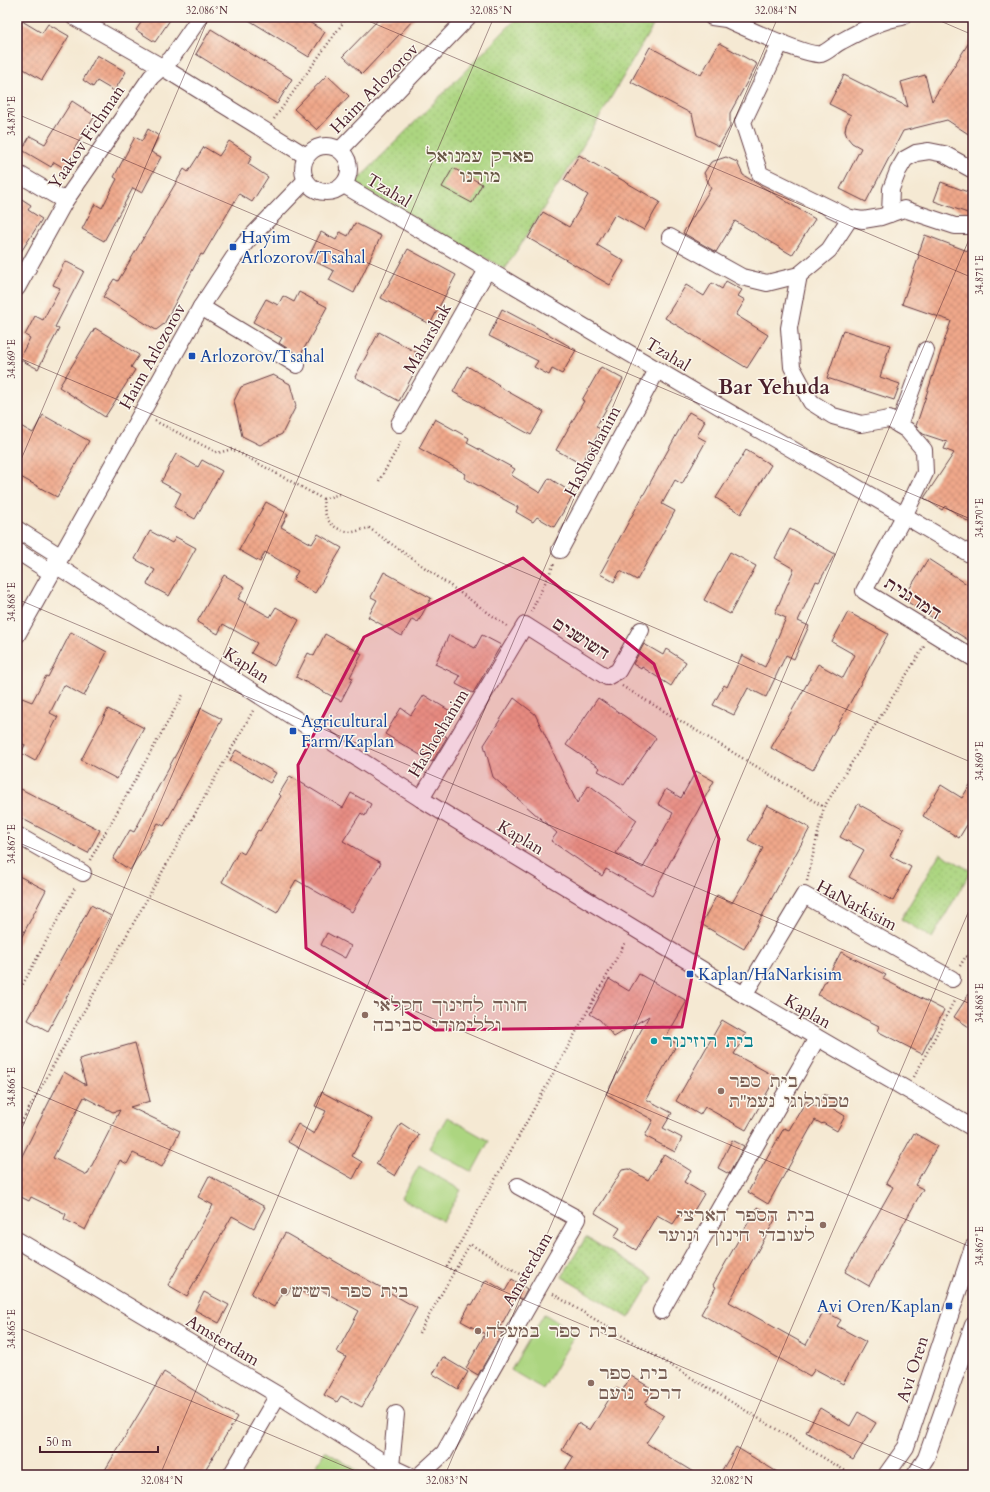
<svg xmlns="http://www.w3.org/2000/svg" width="990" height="1492" viewBox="0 0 990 1492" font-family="Cardo,'Frank Ruhl Libre',serif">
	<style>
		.green { fill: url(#green-dots); stroke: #7b7a56 }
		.pitch { fill: #acd580; stroke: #7b7a56 }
		.building { fill: url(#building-cross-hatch); fill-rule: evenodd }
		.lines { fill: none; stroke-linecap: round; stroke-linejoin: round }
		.minor-casing { stroke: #643d44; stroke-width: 18 }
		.path { stroke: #643d44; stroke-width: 2.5; stroke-dasharray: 1 3; stroke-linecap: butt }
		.minor { stroke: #fff; stroke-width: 16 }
		.marked { fill: #c2185b; fill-opacity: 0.2; stroke: #c2185b; stroke-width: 3; stroke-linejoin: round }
		.ticks { fill: none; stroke: #4a1f2b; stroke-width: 1; stroke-opacity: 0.45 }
		.transit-dot { fill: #1a4fb4; stroke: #fbf7ec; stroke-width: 1.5 }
		.education-dot { fill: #8d6e63; stroke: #fbf7ec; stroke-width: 1.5 }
		.culture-dot { fill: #0f9aa8; stroke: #fbf7ec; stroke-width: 1.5 }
		.labels { text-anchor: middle; stroke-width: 3; stroke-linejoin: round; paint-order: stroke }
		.street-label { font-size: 17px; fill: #4a1f2b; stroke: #fbf7ec }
		.park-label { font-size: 17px; fill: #675644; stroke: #fbf7ec }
		.transit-label { font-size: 17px; fill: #164399; stroke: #fbf7ec; text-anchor: start }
		.education-label { font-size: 17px; fill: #785e54; stroke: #fbf7ec; text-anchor: start }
		.culture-label { font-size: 17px; fill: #0d838f; stroke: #fbf7ec; text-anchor: start }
		.district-label { font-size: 21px; font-weight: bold; fill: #4a1f2b; stroke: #fbf7ec }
		.neatline { fill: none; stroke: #4a1f2b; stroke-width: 1.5 }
		.ticks-label { font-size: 10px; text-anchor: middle; fill: #4a1f2b }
	</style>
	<defs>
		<pattern id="green-dots" width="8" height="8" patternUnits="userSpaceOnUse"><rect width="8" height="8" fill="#acd580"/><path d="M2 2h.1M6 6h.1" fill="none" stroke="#96b66f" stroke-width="1.8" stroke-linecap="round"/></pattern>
		<pattern id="building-cross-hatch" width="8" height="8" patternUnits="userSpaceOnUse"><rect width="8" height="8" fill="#efa78a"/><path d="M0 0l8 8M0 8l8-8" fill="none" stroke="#ce8f77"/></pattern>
	</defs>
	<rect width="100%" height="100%" fill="#fbf7ec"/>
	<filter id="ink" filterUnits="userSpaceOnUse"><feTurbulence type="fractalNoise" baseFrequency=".025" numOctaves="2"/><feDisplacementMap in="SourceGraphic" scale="8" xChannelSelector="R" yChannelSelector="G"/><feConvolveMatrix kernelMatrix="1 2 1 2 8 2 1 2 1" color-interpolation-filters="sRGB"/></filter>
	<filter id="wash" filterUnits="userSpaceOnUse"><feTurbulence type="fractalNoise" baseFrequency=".012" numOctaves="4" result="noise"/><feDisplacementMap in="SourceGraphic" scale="16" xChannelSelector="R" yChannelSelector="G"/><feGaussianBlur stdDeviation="0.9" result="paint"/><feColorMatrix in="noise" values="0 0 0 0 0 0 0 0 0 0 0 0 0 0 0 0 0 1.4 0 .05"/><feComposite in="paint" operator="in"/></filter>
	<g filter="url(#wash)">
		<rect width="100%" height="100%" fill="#f5e9d3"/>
		<g class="green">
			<polygon points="518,17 658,17 581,149 505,269 354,184"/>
			<polygon points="940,853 971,871 932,938 901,919"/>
			<polygon points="586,1237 653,1278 629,1318 562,1277"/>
		</g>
		<g class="pitch">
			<polygon points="447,1117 489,1141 472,1172 429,1148"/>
			<polygon points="419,1166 461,1190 443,1222 401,1198"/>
			<polygon points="544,1314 576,1333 543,1389 511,1370"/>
			<polygon points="325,1451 365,1475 311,1475"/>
		</g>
		<g id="blocks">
			<g class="building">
				<polygon points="145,17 172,17 155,42 136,30"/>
				<polygon points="244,17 301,17 325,32 309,57"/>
				<polygon points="381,17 416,17 362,74 343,56"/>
				<polygon points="17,18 42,33 48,24 69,36 42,80 17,65"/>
				<polygon points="211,29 292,79 277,104 196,54"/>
				<polygon points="973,36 973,137 947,120 903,131 866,202 840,189 861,148 852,143 847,137 845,131 846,125 851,115 829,104 844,75 908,107 901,82 925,75 932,101"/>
				<polygon points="719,43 757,64 730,113 730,127 719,146 697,135 692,114 631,82 650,47 701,75"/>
				<polygon points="97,55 126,72 114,91 97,81 93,87 83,80"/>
				<polygon points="327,75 349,96 317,130 294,109"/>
				<polygon points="72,101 95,116 74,149 77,150 66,169 54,162 51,167 22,150 30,136 45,144"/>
				<polygon points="148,129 159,136 151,152 161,157 142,193 133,188 104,241 82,229 95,204 102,208 117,179 114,177 135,137 142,141"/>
				<polygon points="229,141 252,156 248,164 268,177 252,202 239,194 203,255 201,254 164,324 156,330 103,297 114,279 118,281 184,169 188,172 204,147 219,156"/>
				<polygon points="579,155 660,202 644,230 615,214 597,245 624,261 610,285 528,238 543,212 569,227 588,195 564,180"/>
				<polygon points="726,157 737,162 743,175 815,219 792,255 735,221 716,252 683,233 711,188 704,173 711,162"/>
				<polygon points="453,168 482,184 472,203 442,187"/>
				<polygon points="941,182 973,194 973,215 934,201"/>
				<polygon points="17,196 31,205 28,210 42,219 17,258"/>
				<polygon points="355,223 381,236 354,293 329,280 334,271 308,258 321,232 336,240 340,232 348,236"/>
				<polygon points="925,235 973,253 973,525 945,506 942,510 924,498 954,453 944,449 947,442 923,434 916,426 951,321 902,304 919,256 918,255"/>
				<polygon points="408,249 456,275 430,324 381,298"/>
				<polygon points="65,261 84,271 55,327 59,329 38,369 19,359 30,338 25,335 35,316 43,320 60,288 53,285"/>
				<polygon points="726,281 742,290 738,296 745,300 736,315 768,335 747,368 665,318 686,285 704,296 712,283 722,289"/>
				<polygon points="299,292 327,307 300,356 279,343 282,338 253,322 266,299 278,305 283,296 294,302"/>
				<polygon points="502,309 536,327 576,350 562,374 552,369 549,375 534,367 538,361 489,336"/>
				<polygon points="95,328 139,355 131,367 135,370 105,417 59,387"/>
				<polygon points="843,330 890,345 880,377 900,384 894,400 827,378"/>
				<polygon points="379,332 423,356 399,401 355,377"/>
				<polygon points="467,366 499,385 498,386 544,412 531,435 453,392"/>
				<polygon points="601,367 623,379 596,427 601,429 581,464 556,450 584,401 582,400"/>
				<polygon points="273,375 290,384 296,406 282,434 260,445 242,436 234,401 241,387"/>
				<polygon points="689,412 705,421 697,436 706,441 682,484 675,480 662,504 675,511 637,580 620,571 614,582 600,574"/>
				<polygon points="43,415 89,441 57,497 17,475 17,424 33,433"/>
				<polygon points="435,419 469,438 467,443 515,469 511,475 540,493 549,478 574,494 554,527 537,517 533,522 516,512 518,507 464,478 466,474 419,448"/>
				<polygon points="746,450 771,465 741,514 716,498"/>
				<polygon points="176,454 198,467 202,460 222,471 195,519 174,507 181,493 161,482"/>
				<polygon points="266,502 288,514 281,527 312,544 318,534 342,548 315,593 293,580 298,571 265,552 260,562 239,550"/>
				<polygon points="790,529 835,554 819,582 816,581 798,621 809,626 794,659 786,655 766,697 748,688 734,715 713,705 724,685 727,687 742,655 765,667 786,618 775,613 794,569 775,558"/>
				<polygon points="150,531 172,543 176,537 196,548 169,596 147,584 155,570 135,559"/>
				<polygon points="730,552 756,566 730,614 704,600"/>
				<polygon points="928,559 973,588 973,643 903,599"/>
				<polygon points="384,572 431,598 418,622 412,619 402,636 368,617 377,600 371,597"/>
				<polygon points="224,575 245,587 238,599 270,617 276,607 299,620 274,666 251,653 257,643 223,624 218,634 197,622"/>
				<polygon points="848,612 888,634 813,770 771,748 818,664 843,678 855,655 832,642"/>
				<polygon points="71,632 107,652 84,696 64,685 50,713 58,717 35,761 21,753 25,745 17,741 17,708 22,698 32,702 46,676 48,677"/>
				<polygon points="325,634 362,654 350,677 353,678 341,701 296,677 308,653 314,656"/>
				<polygon points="449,635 475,648 482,635 501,645 473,693 456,684 460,676 435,664"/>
				<polygon points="644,644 663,655 666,649 686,662 671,686 642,667 641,669 633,664"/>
				<polygon points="424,695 450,711 437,731 447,737 432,762 385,734 401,708 411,715"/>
				<polygon points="514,698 535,714 577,803 589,785 637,820 616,853 643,868 673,813 658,804 666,789 681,798 696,771 714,781 652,895 606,869 602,876 551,841 557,833 493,777 484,745"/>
				<polygon points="598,698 656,738 624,785 598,771 600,768 566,745"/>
				<polygon points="201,708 222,719 164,826 158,823 130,870 113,859 130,830 134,832"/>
				<polygon points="108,709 144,728 117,779 81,760"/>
				<polygon points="236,750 276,773 270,783 230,760"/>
				<polygon points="290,776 343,808 351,793 371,804 365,816 361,813 343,841 381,863 352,912 296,880 277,913 222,882 239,851 244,854 258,830 260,831 281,796 279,794"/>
				<polygon points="973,780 973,815 959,838 923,816 941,785 962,798"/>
				<polygon points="21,789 100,830 88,853 17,816 17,796"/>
				<polygon points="858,804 904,829 890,856 911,867 893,901 849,877 864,850 840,837"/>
				<polygon points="767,805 810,828 744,949 701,924 717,895 732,903 745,881 763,848 748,840"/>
				<polygon points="17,875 46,890 17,946"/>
				<polygon points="91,905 111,916 48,1031 28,1020"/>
				<polygon points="327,933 351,946 345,958 321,945"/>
				<polygon points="841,952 886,975 883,979 944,1010 922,1054 877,1031 879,1026 818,995"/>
				<polygon points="639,974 687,1001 666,1037 677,1044 646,1099 672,1113 663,1128 682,1138 675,1152 645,1136 653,1120 606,1094 649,1016 614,1037 600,1020 590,1014 609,979 629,991"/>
				<polygon points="973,988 973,1019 969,1027 954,1017"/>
				<polygon points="722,1020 746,1034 734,1054 776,1077 746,1130 705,1107 700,1115 676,1101"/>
				<path d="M 135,1043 L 150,1101 L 130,1107 L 180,1131 L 162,1167 L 133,1153 L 127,1164 L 120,1160 L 85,1230 L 64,1219 L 66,1214 L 31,1197 L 29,1201 L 17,1195 L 17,1166 L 64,1072 L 86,1085 L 79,1059 ZM 84,1097 L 113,1112 L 120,1110 L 87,1175 L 53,1158 Z"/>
				<polygon points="322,1092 372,1119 352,1156 362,1162 353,1179 288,1142 298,1124 314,1134 326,1111 315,1106"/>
				<polygon points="824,1094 836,1100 832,1108 845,1116 837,1131 823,1123 822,1124 815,1120 768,1204 748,1192 784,1128 789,1130 806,1101 817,1107"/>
				<polygon points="401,1123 419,1135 395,1176 376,1164"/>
				<polygon points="914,1133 937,1146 915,1185 923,1189 869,1286 845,1272 893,1187 886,1183"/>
				<polygon points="732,1140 744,1146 729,1174 718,1168"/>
				<polygon points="664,1154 691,1171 684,1182 704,1194 690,1217 681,1212 673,1224 657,1215 636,1250 614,1237 620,1228 595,1213 622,1170 629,1169 648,1180"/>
				<polygon points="209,1176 265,1207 254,1228 232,1216 187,1296 168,1285 213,1205 198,1197"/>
				<polygon points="757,1207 776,1218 729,1302 806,1345 824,1311 841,1320 837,1326 866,1342 843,1384 815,1369 810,1376 701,1314 716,1287 713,1285"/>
				<polygon points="285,1233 417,1308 362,1407 341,1396 337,1402 324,1395 346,1357 337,1352 359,1311 314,1286 309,1296 292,1286 287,1294 282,1292 274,1307 251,1294"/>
				<polygon points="512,1279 527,1289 522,1299 517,1296 498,1331 502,1333 478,1375 466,1368 485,1334 461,1321 470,1304 472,1305 486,1280 505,1291"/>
				<polygon points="204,1292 229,1305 219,1323 195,1310"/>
				<polygon points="443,1357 468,1372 458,1389 433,1374"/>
				<polygon points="164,1372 237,1417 202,1475 102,1475"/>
				<polygon points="631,1376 654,1390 645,1404 664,1416 646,1443 698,1475 562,1475 573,1457 562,1450 578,1423 590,1430 616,1388 622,1391"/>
				<polygon points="820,1408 850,1426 858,1412 876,1423 853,1460 806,1432"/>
				<polygon points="736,1447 782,1475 719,1475"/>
			</g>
		</g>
	</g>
	<g filter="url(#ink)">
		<use href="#blocks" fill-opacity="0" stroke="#643d44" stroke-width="1"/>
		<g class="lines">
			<defs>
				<g id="minor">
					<polyline points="74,17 162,67 306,156"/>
					<path d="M 712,17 L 726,19 C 742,26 807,57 821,54 C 828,52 835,44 842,41 C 860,31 881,20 902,17"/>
					<polyline points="781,42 743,122 760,174 850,218 863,220 881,217 904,209 955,226 973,226"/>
					<circle cx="326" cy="169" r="23"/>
					<polyline points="340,150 468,17"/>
					<polyline points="17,173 65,201"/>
					<polyline points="344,185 973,556"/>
					<polyline points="890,214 891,189 898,171 905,159 916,153 929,151 944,154 973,170"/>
					<polyline points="670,237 742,277 767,283 799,275 829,250 850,218"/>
					<polyline points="799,275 789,328 792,367 811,402 833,416 861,424 889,419 907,430 924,450 925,473 904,516 864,591 973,658"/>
					<polyline points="17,288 65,201 151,77 171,59 200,17"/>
					<polyline points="201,307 297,365"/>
					<polyline points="399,424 487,270"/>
					<polyline points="899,425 926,350"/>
					<polyline points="17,529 55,553 57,566"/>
					<polyline points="560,550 657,370"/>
					<polyline points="17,551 45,569 57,566 421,799 744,995 973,1128"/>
					<polyline points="17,635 201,307 234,257 247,241 305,181"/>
					<polyline points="421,799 525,625 607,677 618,671 641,630"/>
					<polyline points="17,835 83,873"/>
					<polyline points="744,995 804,895 952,979"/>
					<polyline points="17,1240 278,1395 391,1467 408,1475"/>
					<polyline points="661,1311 817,1038"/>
					<polyline points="391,1467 396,1414"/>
					<polyline points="231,1475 278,1395"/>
					<polyline points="420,1475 444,1453 578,1219 518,1186"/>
					<polyline points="886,1475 906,1447 973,1247"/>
					<polyline points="915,1475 926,1458 973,1325"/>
				</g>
			</defs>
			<use href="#minor" class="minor-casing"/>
			<g class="path">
				<polyline points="274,119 347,17"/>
				<path d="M 155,421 L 218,453 L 232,449 L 323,499 C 325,514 325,523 341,530 C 345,531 349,532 353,532 C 358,531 364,529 369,528 L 507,626"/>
				<polyline points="379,481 402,440"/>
				<polyline points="323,499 340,494"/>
				<polyline points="531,612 554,564"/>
				<polyline points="622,686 824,807"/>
				<polyline points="90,860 184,693"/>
				<polyline points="807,881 824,807 925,645"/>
				<polyline points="960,966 966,956 973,960"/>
				<polyline points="17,995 76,886"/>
				<polyline points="914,1077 954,1001"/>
				<polyline points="17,1130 254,709"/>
				<polyline points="454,1271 447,1267 626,941"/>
				<polyline points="553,1294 852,1475"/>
				<polyline points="419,1333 470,1244 527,1278"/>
			</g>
			<use href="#minor" class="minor"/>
		</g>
	</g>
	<path class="marked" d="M 523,558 L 654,664 L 719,839 L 682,1027 L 435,1030 L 306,948 L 298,765 L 364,637 Z"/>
	<path class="ticks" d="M 359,17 L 973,278M 931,17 L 973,35M 17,114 L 973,520M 17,357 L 973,763M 17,469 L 209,17M 17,599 L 973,1005M 17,842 L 973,1248M 17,1085 L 937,1475M 17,1140 L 494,17M 17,1327 L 365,1475M 160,1475 L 778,17M 445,1475 L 973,230M 729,1475 L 973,901"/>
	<g class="transit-dot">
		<rect x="229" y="243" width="8" height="8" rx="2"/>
		<rect x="188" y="352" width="8" height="8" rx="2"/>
		<rect x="289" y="727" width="8" height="8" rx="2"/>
		<rect x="686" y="970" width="8" height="8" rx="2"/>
		<rect x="945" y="1302" width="8" height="8" rx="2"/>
	</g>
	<g class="education-dot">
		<circle cx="365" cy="1015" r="4"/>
		<circle cx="721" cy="1091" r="4"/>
		<circle cx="823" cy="1225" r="4"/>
		<circle cx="284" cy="1291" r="4"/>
		<circle cx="478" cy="1331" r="4"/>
		<circle cx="591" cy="1383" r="4"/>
	</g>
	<circle class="culture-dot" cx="654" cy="1041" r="4"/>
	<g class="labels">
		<g class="street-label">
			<text transform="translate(374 88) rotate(-46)" y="6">Haim Arlozorov</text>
			<text transform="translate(86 137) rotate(-56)" y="6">Yaakov Fichman</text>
			<text transform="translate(389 190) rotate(31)" y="6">Tzahal</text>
			<text transform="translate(427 338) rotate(-60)" y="6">Maharshak</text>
			<text transform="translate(668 354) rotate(31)" y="6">Tzahal</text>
			<text transform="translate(152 356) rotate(-61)" y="6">Haim Arlozorov</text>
			<text transform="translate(592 451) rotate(-62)" y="6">HaShoshanim</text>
			<text transform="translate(913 598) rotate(32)" y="6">המרגנית</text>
			<text transform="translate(581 638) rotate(32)" y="6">השושנים</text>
			<text transform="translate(247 665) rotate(33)" y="6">Kaplan</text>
			<text transform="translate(438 733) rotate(-59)" y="6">HaShoshanim</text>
			<text transform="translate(521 837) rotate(31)" y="6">Kaplan</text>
			<text transform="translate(857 905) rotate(28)" y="6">HaNarkisim</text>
			<text transform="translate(808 1011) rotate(30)" y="6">Kaplan</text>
			<text transform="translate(527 1269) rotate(-60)" y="6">Amsterdam</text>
			<text transform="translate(223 1340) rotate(31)" y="6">Amsterdam</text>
			<text transform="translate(912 1369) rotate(-72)" y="6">Avi Oren</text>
		</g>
		<g class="park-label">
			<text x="480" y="162">פארק עמנואל<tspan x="480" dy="20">מורנו</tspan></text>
		</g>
		<g class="transit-label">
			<text x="241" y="243">Hayim<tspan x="241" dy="20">Arlozorov/Tsahal</tspan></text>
			<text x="200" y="362">Arlozorov/Tsahal</text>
			<text x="301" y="727">Agricultural<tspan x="301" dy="20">Farm/Kaplan</tspan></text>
			<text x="698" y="980">Kaplan/HaNarkisim</text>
			<text x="941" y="1312" text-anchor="end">Avi Oren/Kaplan</text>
		</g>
		<g class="education-label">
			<text x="373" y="1011">חווה לחינוך חקלאי<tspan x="373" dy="20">וללימודי סביבה</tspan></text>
			<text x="729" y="1087">בית ספר<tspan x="729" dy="20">טכנולוגי נעמ"ת</tspan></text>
			<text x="815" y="1221" text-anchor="end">בית הספר הארצי<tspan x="815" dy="20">לעובדי חינוך ונוער</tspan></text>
			<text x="292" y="1297">בית ספר רשיש</text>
			<text x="486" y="1337">בית ספר במעלה</text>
			<text x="599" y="1379">בית ספר<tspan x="599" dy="20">דרכי נועם</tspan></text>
		</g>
		<g class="culture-label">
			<text x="662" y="1047">בית רוזינור</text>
		</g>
		<g class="district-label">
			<text x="774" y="394">Bar Yehuda</text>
		</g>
	</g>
	<rect width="990" height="1492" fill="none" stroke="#fbf7ec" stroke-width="44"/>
	<path d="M40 1446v6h118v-6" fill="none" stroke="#4a1f2b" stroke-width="2"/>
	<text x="46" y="1446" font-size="12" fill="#4a1f2b" stroke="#fbf7ec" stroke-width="3" paint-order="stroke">50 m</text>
	<rect x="22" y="22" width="946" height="1448" class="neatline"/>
	<g class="ticks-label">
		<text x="207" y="14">32.086°N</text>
		<text x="491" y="14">32.085°N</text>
		<text x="776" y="14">32.084°N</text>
		<text transform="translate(11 116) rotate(-90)" y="4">34.870°E</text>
		<text transform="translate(979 275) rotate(-90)" y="4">34.871°E</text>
		<text transform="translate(11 359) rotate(-90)" y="4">34.869°E</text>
		<text transform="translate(979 518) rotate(-90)" y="4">34.870°E</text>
		<text transform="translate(11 602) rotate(-90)" y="4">34.868°E</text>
		<text transform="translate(979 761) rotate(-90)" y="4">34.869°E</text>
		<text transform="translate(11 844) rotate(-90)" y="4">34.867°E</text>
		<text transform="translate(979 1003) rotate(-90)" y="4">34.868°E</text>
		<text transform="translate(11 1087) rotate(-90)" y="4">34.866°E</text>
		<text transform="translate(979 1246) rotate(-90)" y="4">34.867°E</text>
		<text transform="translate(11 1329) rotate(-90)" y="4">34.865°E</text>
		<text x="162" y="1484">32.084°N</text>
		<text x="447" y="1484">32.083°N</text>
		<text x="732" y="1484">32.082°N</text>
	</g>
</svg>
